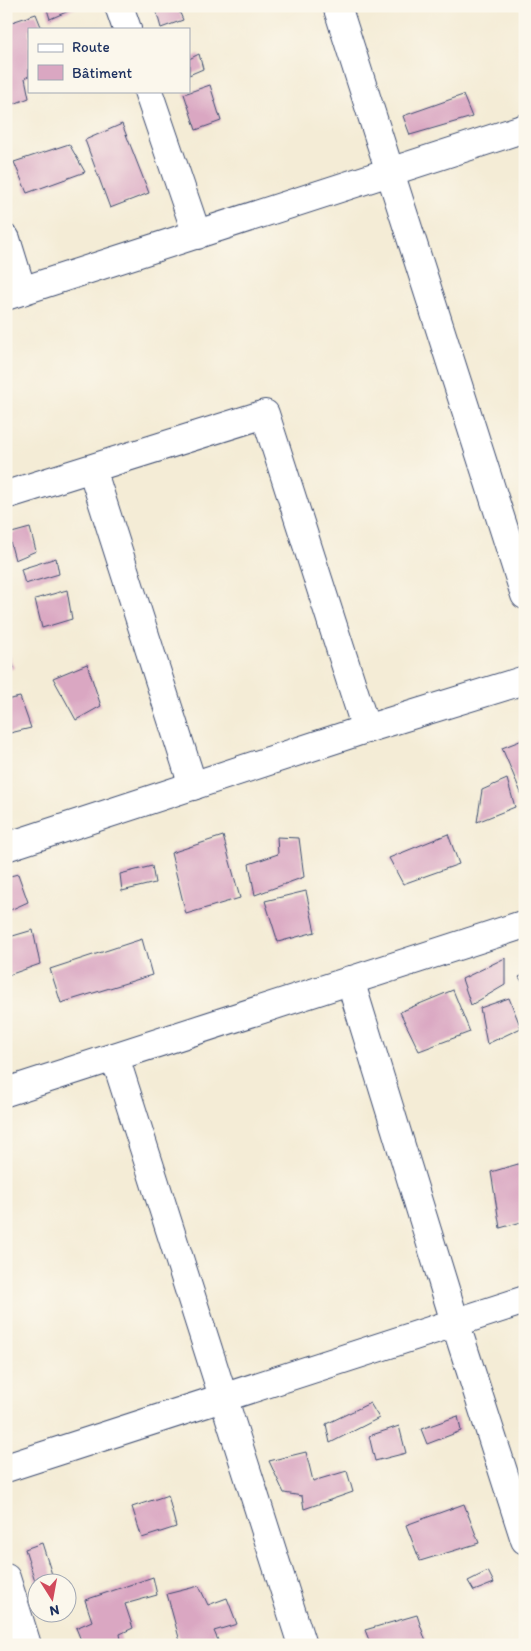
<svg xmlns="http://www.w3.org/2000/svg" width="531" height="1651" viewBox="0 0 531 1651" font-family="Itim,sans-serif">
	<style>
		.building { fill: #daa7c2 }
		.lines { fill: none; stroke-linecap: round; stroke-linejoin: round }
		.minor-casing { stroke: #3c4b70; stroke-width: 30 }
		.minor { stroke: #fff; stroke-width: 28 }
	</style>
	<rect width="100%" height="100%" fill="#fbf7ec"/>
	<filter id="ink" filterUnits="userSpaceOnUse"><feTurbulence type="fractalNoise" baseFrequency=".02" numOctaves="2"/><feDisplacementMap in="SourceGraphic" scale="10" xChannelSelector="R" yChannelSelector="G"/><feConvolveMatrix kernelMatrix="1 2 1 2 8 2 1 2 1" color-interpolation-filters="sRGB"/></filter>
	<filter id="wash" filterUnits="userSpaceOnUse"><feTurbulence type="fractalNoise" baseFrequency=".0096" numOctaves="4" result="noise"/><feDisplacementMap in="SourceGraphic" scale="20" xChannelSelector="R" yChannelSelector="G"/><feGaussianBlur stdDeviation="1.12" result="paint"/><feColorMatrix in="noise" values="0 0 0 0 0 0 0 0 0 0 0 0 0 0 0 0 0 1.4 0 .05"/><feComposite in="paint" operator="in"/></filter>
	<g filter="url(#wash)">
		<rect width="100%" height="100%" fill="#f4ecd6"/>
		<g id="blocks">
			<g class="building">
				<polygon points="46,6 80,6 50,19"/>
				<polygon points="155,6 177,6 183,20 161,28"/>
				<polygon points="36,14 42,29 29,29 29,76 25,78 29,98 11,105 6,85 6,24"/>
				<polygon points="199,54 203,69 189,75 189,59"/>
				<polygon points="210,85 221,121 196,130 184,94"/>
				<polygon points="463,95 472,117 410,135 403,116"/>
				<polygon points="122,124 149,193 110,208 85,140"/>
				<polygon points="69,144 85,172 27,193 14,162"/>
				<polygon points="30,528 36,551 15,560 8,534"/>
				<polygon points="56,558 59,574 25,584 21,569"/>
				<polygon points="67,590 72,619 42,628 35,599"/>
				<polygon points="6,647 14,668 6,671"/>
				<polygon points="87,664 101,706 76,720 53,678"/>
				<polygon points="20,697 31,728 6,734 6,700"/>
				<polygon points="525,739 525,802 502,748"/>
				<polygon points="507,779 515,807 477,822 482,790"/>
				<polygon points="448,834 459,864 403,884 389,858"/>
				<polygon points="223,836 240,898 186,914 171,853"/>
				<polygon points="277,837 299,838 304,877 255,895 249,864 278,854"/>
				<polygon points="152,866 155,883 122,891 120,874"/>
				<polygon points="18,874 28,902 8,911 6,906 6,877"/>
				<polygon points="306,891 315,932 278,942 265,901"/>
				<polygon points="33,930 40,964 6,976 6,938"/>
				<polygon points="142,939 152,975 61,1003 50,969"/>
				<polygon points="505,958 505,985 471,1005 462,979"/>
				<polygon points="525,974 525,986 519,977"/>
				<polygon points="453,990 470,1032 419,1051 400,1012"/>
				<polygon points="509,998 521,1028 487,1044 480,1008"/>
				<polygon points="525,1162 525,1221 500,1228 491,1172"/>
				<polygon points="370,1403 379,1418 330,1443 326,1424"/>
				<polygon points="458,1416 461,1431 427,1444 421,1429"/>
				<polygon points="399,1426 406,1453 375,1461 369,1436"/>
				<polygon points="306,1452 313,1481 347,1471 353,1492 304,1509 302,1496 284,1493 269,1461"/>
				<polygon points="168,1495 176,1527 142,1538 132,1507"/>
				<polygon points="464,1504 479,1543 420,1561 406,1525"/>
				<polygon points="42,1543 55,1584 36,1584 25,1549"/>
				<polygon points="488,1571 494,1583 474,1591 468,1581"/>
				<polygon points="153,1577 157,1595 125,1604 133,1628 120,1634 122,1645 83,1645 76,1628 92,1621 85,1600"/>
				<polygon points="199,1586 208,1605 227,1598 237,1624 214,1631 220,1645 181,1645 167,1594"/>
				<polygon points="417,1615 427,1645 371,1645 365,1630"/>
			</g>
		</g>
	</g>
	<g filter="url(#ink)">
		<use href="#blocks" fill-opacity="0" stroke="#3c4b70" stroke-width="1"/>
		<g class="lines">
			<defs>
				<g id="minor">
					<polyline points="119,6 127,29"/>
					<polyline points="337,6 525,595"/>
					<polyline points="148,91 197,235"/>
					<polyline points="6,239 22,291"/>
					<polyline points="6,296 525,128"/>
					<polyline points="92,469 193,786"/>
					<polyline points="6,495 265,414 366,729"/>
					<polyline points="6,847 366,729 525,680"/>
					<polyline points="350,980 455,1322 525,1540"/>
					<polyline points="115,1057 302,1645"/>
					<polyline points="6,1092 525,924"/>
					<polyline points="6,1468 525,1300"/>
					<polyline points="6,1578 27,1645"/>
				</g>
			</defs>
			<use href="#minor" class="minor-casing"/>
			<use href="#minor" class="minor"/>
		</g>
	</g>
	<rect width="531" height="1651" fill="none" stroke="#fbf7ec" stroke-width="25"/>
	<rect x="28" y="28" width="162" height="65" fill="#fbf7ec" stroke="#a1a7b3"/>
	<rect x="38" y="44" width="25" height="8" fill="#ffffff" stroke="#a1a7b3"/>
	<text x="72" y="52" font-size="15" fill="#1b2f5e">Route</text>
	<rect x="38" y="65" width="25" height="15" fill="#daa7c2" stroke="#a1a7b3"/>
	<text x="72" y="78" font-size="15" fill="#1b2f5e">Bâtiment</text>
	<g transform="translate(52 1598) rotate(169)"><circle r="24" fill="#fbf7ec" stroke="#a1a7b3"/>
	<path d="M0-4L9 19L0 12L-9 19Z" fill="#d1495b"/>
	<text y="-8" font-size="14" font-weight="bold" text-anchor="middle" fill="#1b2f5e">N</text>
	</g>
</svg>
